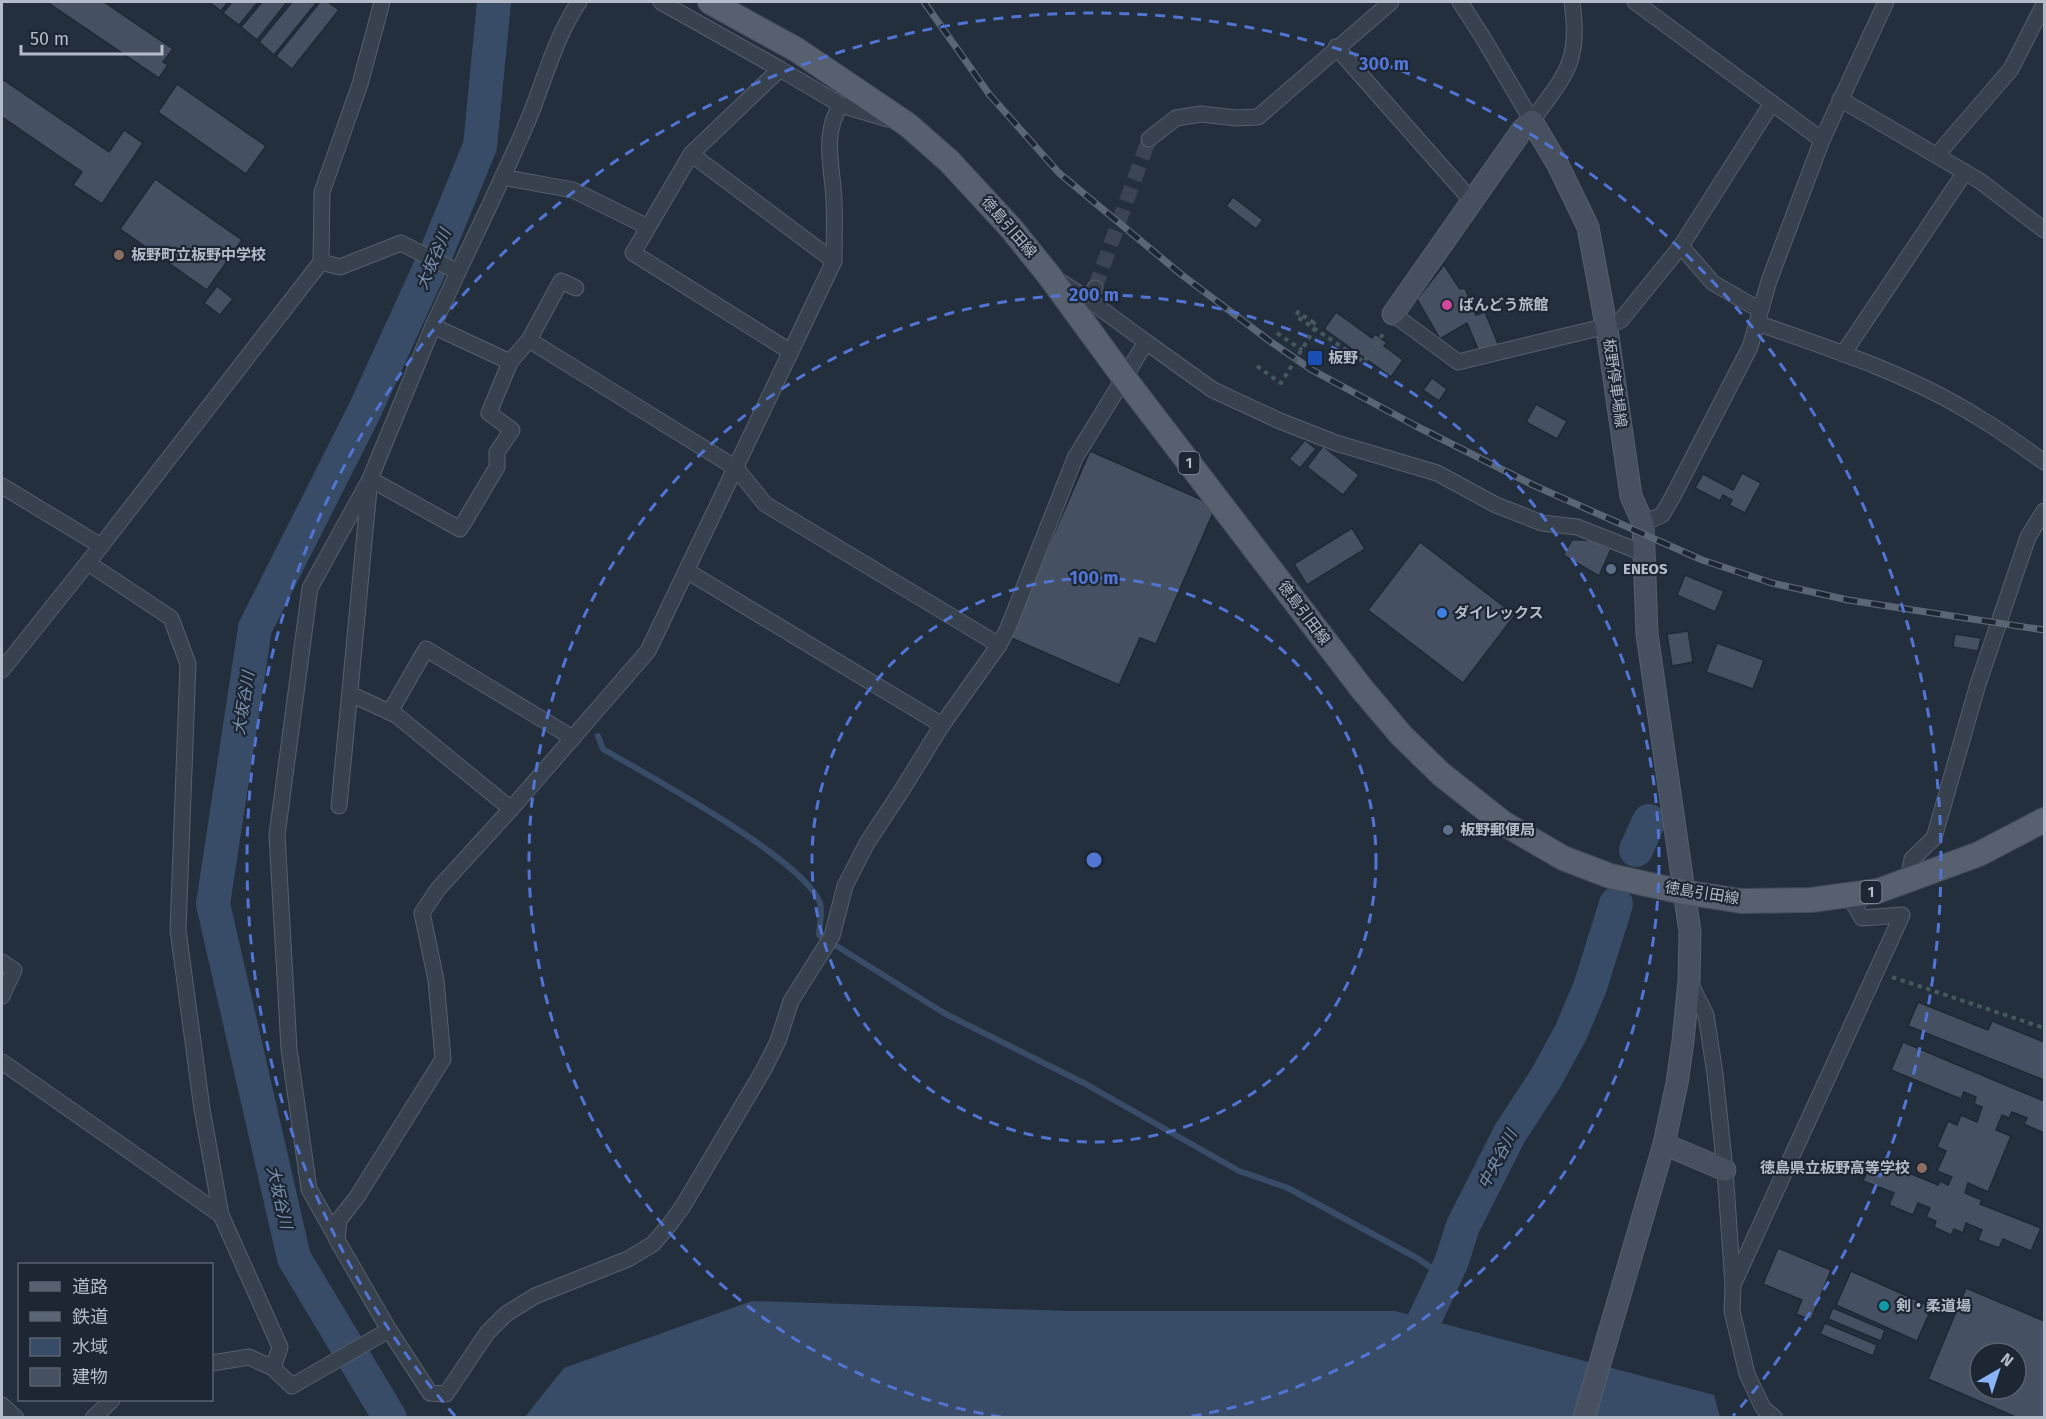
<svg xmlns="http://www.w3.org/2000/svg" width="2046" height="1419" viewBox="0 0 2046 1419" font-family="'Fira Sans','Noto Sans JP',sans-serif">
	<style>
		.water { fill: #394c67 }
		.lines { fill: none; stroke-linecap: round; stroke-linejoin: round }
		.stream { stroke: #394c67; stroke-width: 6 }
		.river { stroke: #394c67; stroke-width: 34 }
		.building { fill: #455162; stroke: #1f2835; stroke-width: 1.5; fill-rule: evenodd }
		.street-tunnel { stroke: #3a4453; stroke-width: 15; stroke-dasharray: 15 8; stroke-linecap: butt }
		.street-casing { stroke: #565f6c; stroke-width: 17 }
		.secondary-casing { stroke: #565f6c; stroke-width: 23 }
		.primary-casing { stroke: #414a57; stroke-width: 26 }
		.path { stroke: #44595c; stroke-width: 4; stroke-dasharray: 4.5 4.5; stroke-linecap: butt }
		.street { stroke: #38414e; stroke-width: 15 }
		.secondary { stroke: #465061; stroke-width: 21 }
		.primary { stroke: #56606e; stroke-width: 24 }
		.rail-casing { stroke: #5a6575; stroke-width: 7 }
		.rail { stroke: #1d2633; stroke-width: 4.5; stroke-dasharray: 14; stroke-linecap: butt }
		.path-bridge { stroke: #44595c; stroke-width: 4; stroke-dasharray: 4.5 4.5; stroke-linecap: butt }
		.ring { fill: none; stroke: #5274d3; stroke-width: 3; stroke-dasharray: 10 8 }
		.education-dot { fill: #8d6e63; stroke: #1d2633; stroke-width: 2 }
		.hotel-dot { fill: #d1479c; stroke: #1d2633; stroke-width: 2 }
		.transit-dot { fill: #1a4fb4; stroke: #1d2633; stroke-width: 2 }
		.service-dot { fill: #5c6f8a; stroke: #1d2633; stroke-width: 2 }
		.shop-dot { fill: #3f7fe0; stroke: #1d2633; stroke-width: 2 }
		.culture-dot { fill: #0f9aa8; stroke: #1d2633; stroke-width: 2 }
		.labels { text-anchor: middle; stroke-width: 4.5; stroke-linejoin: round; paint-order: stroke }
		.shield { fill: #1d2633; stroke: #878f9c; stroke-width: 1.5 }
		.shield-label { font-size: 14px; font-weight: bold; fill: #b4bcc9 }
		.street-label { font-size: 15px; fill: #b4bcc9; stroke: #1d2633 }
		.poi-label { font-size: 15px; font-weight: bold; fill: #b4bcc9; stroke: #1d2633; text-anchor: start }
		.water-label { font-size: 16px; font-style: italic; fill: #7c92b1; stroke: #1d2633 }
		.centre { fill: #5274d3; stroke: #1d2633; stroke-width: 3 }
		.ring-label { font-size: 18px; text-anchor: middle; font-weight: bold; fill: #5274d3; stroke: #1d2633; stroke-width: 4.5; stroke-linejoin: round; paint-order: stroke }
	</style>
	<rect width="100%" height="100%" fill="#242f3e"/>
	<polygon class="water" points="752,1301 1069,1311 1395,1311 1714,1395 1720,1417 524,1418 564,1368"/>
	<g class="lines">
		<path class="stream" d="M 598,736 L 603,749 C 647,775 805,860 820,903 C 823,912 819,926 819,935 L 944,1013 L 1084,1083 L 1239,1171 L 1288,1188 L 1417,1258 L 1445,1277"/>
		<g class="river">
			<polyline points="1636,850 1649,821"/>
			<polyline points="390,1418 294,1258 213,904 255,628 364,412 433,261 480,146 494,2"/>
			<polyline points="1384,1418 1420,1329 1451,1263 1463,1226 1510,1133 1546,1078 1571,1032 1590,987 1616,904"/>
		</g>
	</g>
	<g class="building">
		<polygon points="47,2 104,2 173,49 163,62 168,65 159,78"/>
		<polygon points="209,2 228,2 221,11"/>
		<polygon points="232,2 258,2 239,25 223,13"/>
		<polygon points="262,2 287,2 257,40 241,27"/>
		<polygon points="292,2 317,2 274,55 259,42"/>
		<polygon points="320,2 328,2 339,10 292,69 276,56"/>
		<polygon points="2,79 109,152 124,130 143,143 102,204 73,185 82,172 2,117"/>
		<polygon points="177,84 266,146 246,174 158,112"/>
		<polygon points="155,179 242,240 207,290 120,229"/>
		<polygon points="1233,197 1263,220 1256,229 1226,206"/>
		<polygon points="1444,265 1460,289 1465,288 1476,315 1485,312 1499,346 1480,354 1467,323 1440,339 1417,299"/>
		<polygon points="217,286 233,299 220,315 204,303"/>
		<polygon points="1336,312 1372,338 1375,334 1387,343 1384,346 1403,360 1391,377 1324,329"/>
		<polygon points="1432,378 1447,389 1439,401 1423,390"/>
		<polygon points="1536,404 1567,421 1557,439 1526,422"/>
		<polygon points="1305,440 1316,449 1300,468 1289,459"/>
		<polygon points="1323,446 1359,475 1343,495 1307,467"/>
		<polygon points="1090,451 1216,506 1156,644 1140,638 1119,685 1009,637"/>
		<polygon points="1742,473 1761,483 1745,513 1729,505 1732,500 1723,495 1720,501 1695,488 1703,474 1733,490"/>
		<polygon points="1352,528 1365,549 1307,585 1294,564"/>
		<polygon points="1572,540 1591,540 1611,549 1599,576 1563,555"/>
		<polygon points="1420,542 1515,615 1463,683 1368,610"/>
		<polygon points="1685,575 1724,591 1715,612 1677,595"/>
		<polygon points="1688,631 1693,662 1672,666 1667,634"/>
		<polygon points="1955,634 1981,638 1978,651 1953,647"/>
		<polygon points="1717,643 1764,660 1753,689 1706,672"/>
		<polygon points="1918,1002 1988,1030 1992,1021 2044,1042 2044,1080 1908,1026"/>
		<polygon points="1903,1042 2044,1101 2044,1133 2024,1124 2027,1118 2012,1112 2009,1118 2002,1115 1996,1130 2011,1136 1988,1192 1968,1183 1965,1193 1982,1200 1980,1204 2041,1228 2031,1251 2003,1239 1999,1248 1978,1240 1982,1230 1966,1223 1963,1233 1954,1229 1951,1235 1934,1227 1936,1221 1926,1217 1930,1208 1918,1203 1913,1215 1889,1205 1894,1193 1863,1181 1873,1158 1938,1185 1940,1181 1948,1185 1952,1177 1937,1171 1946,1151 1937,1147 1948,1121 1957,1125 1961,1115 1977,1122 1982,1107 1974,1104 1976,1097 1964,1092 1961,1099 1891,1070"/>
		<polygon points="1778,1248 1831,1270 1811,1320 1796,1314 1802,1300 1763,1284"/>
		<polygon points="1851,1271 1932,1307 1917,1341 1836,1305"/>
		<path d="M 1966,1288 L 2044,1321 L 2044,1418 L 2018,1418 L 1928,1379 ZM 1980,1353 L 2016,1353 L 2016,1389 L 1980,1389 Z"/>
		<polygon points="1833,1308 1885,1330 1881,1341 1828,1319"/>
		<polygon points="1825,1323 1877,1345 1873,1356 1820,1334"/>
	</g>
	<g class="lines">
		<polyline class="street-tunnel" points="1095,288 1149,139"/>
		<defs>
			<g id="street">
				<polyline points="661,2 780,69"/>
				<path d="M 1460,2 L 1482,36 L 1532,121 C 1565,74 1581,63 1572,2"/>
				<polyline points="1635,2 1822,140"/>
				<polyline points="1336,47 1472,201"/>
				<polyline points="1840,99 1980,181 2044,230"/>
				<path d="M 888,119 L 841,105 C 821,134 833,169 834,201 C 835,221 834,241 834,261 L 648,651 L 511,809 L 438,889 L 422,913 L 436,980 L 443,1059 L 357,1197 L 339,1220 L 337,1240 L 389,1330 L 430,1393 L 446,1394 L 487,1333 L 506,1314 L 535,1296 L 628,1259 L 653,1244 L 670,1224 L 683,1206 L 764,1069 L 778,1041 L 791,1001 L 832,936 L 845,886 L 867,843 L 902,790 L 942,725 L 999,645 L 1008,628 L 1075,458 L 1146,342 L 1089,300"/>
				<polyline points="1149,139 1176,118 1201,114 1236,118 1258,117 1391,2"/>
				<polyline points="691,154 834,261"/>
				<polyline points="1937,155 2011,69 2044,4"/>
				<polyline points="502,177 573,190 648,227"/>
				<polyline points="1681,246 1713,283 1760,310"/>
				<path d="M 321,262 L 340,267 L 401,243 L 458,272 C 481,223 505,174 526,125 C 544,83 554,39 579,2"/>
				<polyline points="1061,282 1089,300 1095,288"/>
				<polyline points="1393,314 1458,362 1607,326 1621,320 1681,246 1772,103"/>
				<path d="M 1757,323 C 1831,349 1909,374 1976,416 C 2000,430 2022,446 2044,462"/>
				<polyline points="433,326 510,362 529,340 736,468 765,504 999,645"/>
				<polyline points="529,340 561,281 576,288"/>
				<polyline points="1146,342 1213,390 1280,421 1336,443 1437,473 1496,505 1542,523 1577,527 1643,553"/>
				<polyline points="791,352 633,253 691,154 780,69 841,105"/>
				<polyline points="1843,354 1965,172"/>
				<polyline points="2,486 101,546"/>
				<polyline points="1643,523 1662,515 1672,498 1750,347 1769,281 1822,140 1886,2"/>
				<polyline points="88,563 171,618 188,664 178,930 202,1109 221,1215 280,1347 273,1368"/>
				<polyline points="687,571 942,725"/>
				<polyline points="2,670 101,546 321,262 322,192 360,84 382,2"/>
				<polyline points="350,694 396,715 511,809"/>
				<polyline points="390,712 426,649 573,738"/>
				<polyline points="339,806 370,479 433,326 458,272"/>
				<polyline points="1908,881 1912,859 1934,838 1978,684 2028,537 2044,511"/>
				<polyline points="2,962 14,970 2,996"/>
				<polyline points="1689,981 1706,1015 1715,1074 1725,1170 1733,1285 1732,1311 1747,1374 1763,1408 1775,1418"/>
				<polyline points="2,1062 221,1215"/>
				<polyline points="337,1239 309,1189 289,1049 277,835 310,588 370,479 460,529 497,467 497,452 512,430 489,413 510,362"/>
				<polyline points="1733,1285 1902,915 1862,918 1853,903 1851,894"/>
				<polyline points="212,1363 249,1357 273,1368 292,1386 389,1330"/>
				<polyline points="2,1405 16,1418"/>
				<polyline points="93,1418 112,1400"/>
			</g>
			<g id="secondary">
				<polyline points="1393,314 1522,130 1532,121 1558,165 1588,227 1607,330 1631,496 1643,523 1647,634 1690,932 1689,981 1683,1041 1677,1083 1664,1144 1584,1418"/>
				<polyline points="1664,1144 1725,1170"/>
			</g>
			<polyline id="primary" points="710,2 797,50 908,125 949,161 1010,227 1048,274 1125,379 1362,689 1401,735 1441,774 1503,823 1563,858 1610,876 1683,892 1741,901 1811,900 1878,891 1979,854 2044,820"/>
		</defs>
		<use href="#street" class="street-casing"/>
		<use href="#secondary" class="secondary-casing"/>
		<use href="#primary" class="primary-casing"/>
		<g class="path">
			<polyline points="1314,323 1298,312 1296,316 1364,362 1385,331"/>
			<polyline points="1277,333 1302,350"/>
			<polyline points="1257,366 1279,382"/>
			<polyline points="1892,977 2044,1028"/>
		</g>
		<use href="#street" class="street"/>
		<use href="#secondary" class="secondary"/>
		<use href="#primary" class="primary"/>
		<defs>
			<polyline id="rail" points="924,2 989,94 1059,173 1182,275 1271,342 1312,370 1416,426 1533,485 1702,560 1772,583 1848,600 2044,630"/>
		</defs>
		<use href="#rail" class="rail-casing"/>
		<use href="#rail" class="rail"/>
		<polyline class="path-bridge" points="1279,382 1281,383 1317,325 1314,323"/>
	</g>
	<g class="ring">
		<circle cx="1094" cy="860" r="282"/>
		<path d="M1001 1417A565 565 0 1 1 1187 1417"/>
		<path d="M455 1416A847 847 0 1 1 1733 1416"/>
	</g>
	<g class="education-dot">
		<circle cx="119" cy="255" r="6"/>
		<circle cx="1922" cy="1168" r="6"/>
	</g>
	<circle class="hotel-dot" cx="1447" cy="305" r="6"/>
	<rect class="transit-dot" x="1307" y="350" width="16" height="16" rx="3"/>
	<g class="service-dot">
		<circle cx="1611" cy="569" r="6"/>
		<circle cx="1448" cy="830" r="6"/>
	</g>
	<circle class="shop-dot" cx="1442" cy="613" r="6"/>
	<circle class="culture-dot" cx="1884" cy="1306" r="6"/>
	<g class="labels">
		<g class="shield">
			<rect x="1178.5" y="452" width="21" height="22" rx="4.5"/>
			<rect x="1860.5" y="881" width="21" height="22" rx="4.5"/>
		</g>
		<g class="shield-label">
			<text x="1189" y="468">1</text>
			<text x="1871" y="897">1</text>
		</g>
		<g class="street-label">
			<text transform="translate(1009 227) rotate(49)" y="5">徳島引田線</text>
			<text transform="translate(1615 383) rotate(82)" y="5">板野停車場線</text>
			<text transform="translate(1304 613) rotate(53)" y="5">徳島引田線</text>
			<text transform="translate(1702 893) rotate(9)" y="5">徳島引田線</text>
		</g>
		<g class="poi-label">
			<text x="131" y="260">板野町立板野中学校</text>
			<text x="1459" y="310">ばんどう旅館</text>
			<text x="1328" y="363">板野</text>
			<text x="1623" y="574">ENEOS</text>
			<text x="1454" y="618">ダイレックス</text>
			<text x="1460" y="835">板野郵便局</text>
			<text x="1910" y="1173" text-anchor="end">徳島県立板野高等学校</text>
			<text x="1896" y="1311">剣・柔道場</text>
		</g>
		<g class="water-label">
			<text transform="translate(433 259) rotate(-67)" y="6">大坂谷川</text>
			<text transform="translate(243 703) rotate(-81)" y="6">大坂谷川</text>
			<text transform="translate(1497 1159) rotate(-62)" y="6">中央谷川</text>
			<text transform="translate(280 1197) rotate(77)" y="6">大坂谷川</text>
		</g>
	</g>
	<circle cx="1094" cy="860" r="9" class="centre"/>
	<g class="ring-label">
		<text x="1384" y="70">300 m</text>
		<text x="1094" y="301">200 m</text>
		<text x="1094" y="584">100 m</text>
	</g>
	<rect width="2046" height="1419" fill="none" stroke="#b4bcc9" stroke-width="6"/>
	<rect x="18" y="1263" width="195" height="138" fill="#1d2633" stroke="#59626f" stroke-width="1.5"/>
	<rect x="30" y="1282" width="30" height="9" fill="#56606e" stroke="#59626f" stroke-width="1.5"/>
	<text x="72" y="1293" font-size="18" fill="#b4bcc9">道路</text>
	<rect x="30" y="1312" width="30" height="9" fill="#5a6575" stroke="#59626f" stroke-width="1.5"/>
	<text x="72" y="1323" font-size="18" fill="#b4bcc9">鉄道</text>
	<rect x="30" y="1338" width="30" height="18" fill="#394c67" stroke="#59626f" stroke-width="1.5"/>
	<text x="72" y="1353" font-size="18" fill="#b4bcc9">水域</text>
	<rect x="30" y="1368" width="30" height="18" fill="#455162" stroke="#59626f" stroke-width="1.5"/>
	<text x="72" y="1383" font-size="18" fill="#b4bcc9">建物</text>
	<g transform="translate(1998 1371) rotate(39)"><circle r="28" fill="#1d2633" stroke="#59626f" stroke-width="1.5"/>
	<path d="M0-4.5L10 22L0 15L-10 22Z" fill="#8ab4f8"/>
	<text y="-9" font-size="16" font-weight="bold" text-anchor="middle" fill="#b4bcc9">N</text>
	</g>
	<path d="M21 45v9h141v-9" fill="none" stroke="#b4bcc9" stroke-width="3"/>
	<text x="30" y="45" font-size="18" fill="#b4bcc9" stroke="#1d2633" stroke-width="4.5" paint-order="stroke">50 m</text>
</svg>
